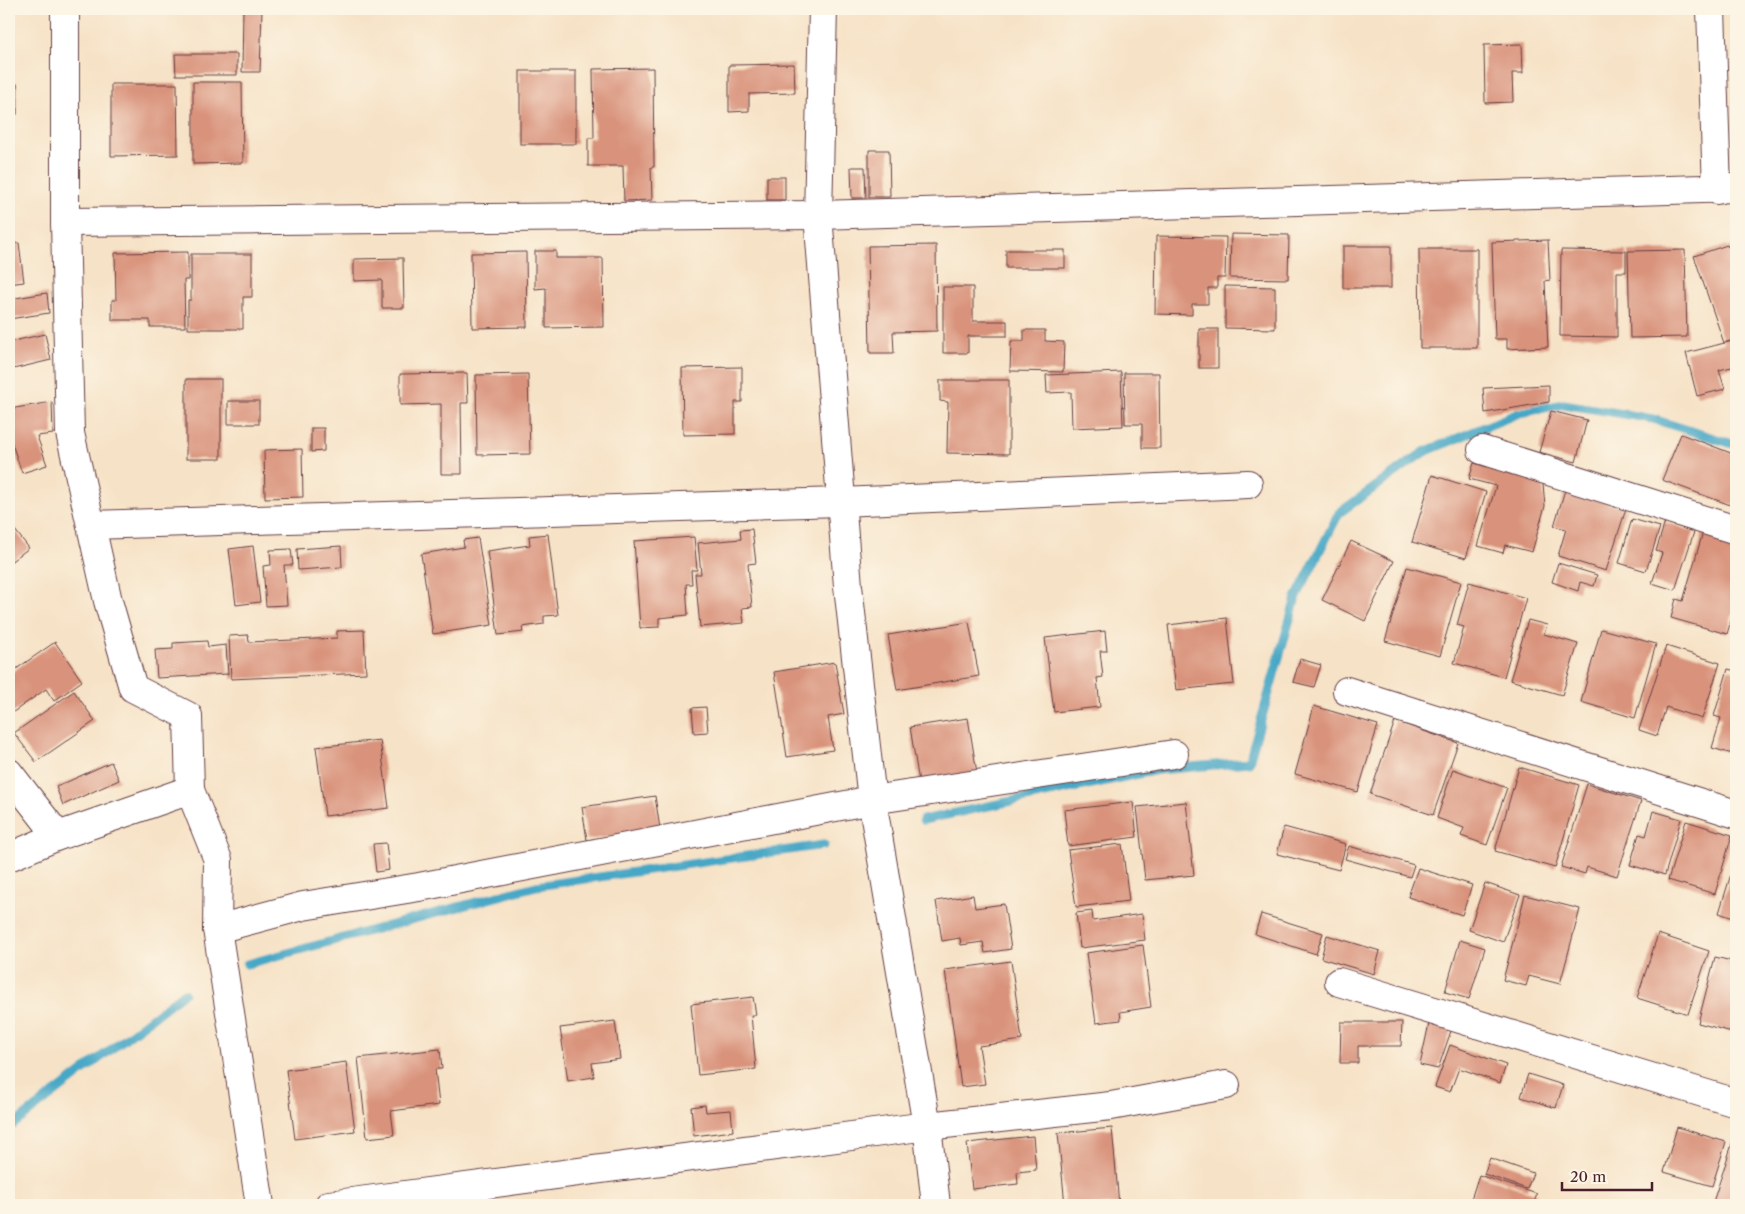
<svg xmlns="http://www.w3.org/2000/svg" width="1745" height="1214" viewBox="0 0 1745 1214" font-family="'Libre Caslon Text',serif">
	<style>
		.lines { fill: none; stroke-linecap: round; stroke-linejoin: round }
		.stream { stroke: #47a7c6; stroke-width: 9 }
		.building { fill: #d9937b }
		.minor-casing { stroke: #643c42; stroke-width: 30 }
		.minor { stroke: #fff; stroke-width: 28 }
	</style>
	<rect width="100%" height="100%" fill="#fcf5e5"/>
	<filter id="ink" filterUnits="userSpaceOnUse"><feTurbulence type="fractalNoise" baseFrequency=".02" numOctaves="2"/><feDisplacementMap in="SourceGraphic" scale="10" xChannelSelector="R" yChannelSelector="G"/><feConvolveMatrix kernelMatrix="1 2 1 2 8 2 1 2 1" color-interpolation-filters="sRGB"/></filter>
	<filter id="wash" filterUnits="userSpaceOnUse"><feTurbulence type="fractalNoise" baseFrequency=".0096" numOctaves="4" result="noise"/><feDisplacementMap in="SourceGraphic" scale="20" xChannelSelector="R" yChannelSelector="G"/><feGaussianBlur stdDeviation="1.12" result="paint"/><feColorMatrix in="noise" values="0 0 0 0 0 0 0 0 0 0 0 0 0 0 0 0 0 1.4 0 .05"/><feComposite in="paint" operator="in"/></filter>
	<g filter="url(#wash)">
		<rect width="100%" height="100%" fill="#f6e2c6"/>
		<g class="lines">
			<g class="stream">
				<polyline points="923,820 1157,770 1249,762 1296,598 1339,513 1424,452 1519,413 1564,404 1653,419 1736,445"/>
				<polyline points="247,964 536,886 824,845"/>
				<polyline points="9,1128 184,993"/>
			</g>
		</g>
		<g id="blocks">
			<g class="building">
				<polygon points="243,9 262,9 260,72 242,72"/>
				<polygon points="876,9 930,9 930,10 876,13"/>
				<polygon points="1522,44 1523,73 1512,73 1513,102 1485,103 1484,45"/>
				<polygon points="175,54 237,54 237,75 176,75"/>
				<polygon points="794,64 795,93 749,94 749,111 729,112 729,65"/>
				<polygon points="653,68 654,167 651,167 652,200 624,201 623,166 588,166 588,138 594,138 593,69"/>
				<rect x="520" y="71" width="56" height="73"/>
				<polygon points="193,82 242,82 243,163 193,164"/>
				<rect x="9" y="84" width="8" height="30"/>
				<polygon points="111,84 177,84 178,155 111,156"/>
				<polygon points="869,150 889,150 890,197 869,197"/>
				<polygon points="851,167 865,167 866,198 852,198"/>
				<rect x="767" y="177" width="18" height="23"/>
				<polygon points="1231,234 1289,235 1288,279 1230,278"/>
				<polygon points="1156,236 1226,237 1225,278 1217,278 1217,288 1208,288 1208,304 1192,304 1192,315 1155,314"/>
				<polygon points="1548,240 1550,280 1545,281 1548,347 1507,349 1507,339 1495,339 1492,242"/>
				<polygon points="19,243 24,282 9,284 9,244"/>
				<polygon points="936,245 937,331 893,332 894,353 870,353 868,246"/>
				<polygon points="1727,245 1728,247 1736,245 1736,339 1724,343 1694,256"/>
				<rect x="1343" y="246" width="48" height="42"/>
				<polygon points="1419,249 1477,249 1477,348 1420,348"/>
				<rect x="1006" y="250" width="59" height="18"/>
				<polygon points="1561,250 1626,251 1626,272 1617,272 1617,337 1560,336"/>
				<polygon points="1685,250 1687,337 1630,338 1628,251"/>
				<polygon points="535,251 556,251 556,258 603,258 604,327 546,328 546,288 535,289"/>
				<polygon points="188,252 188,280 184,280 185,327 150,327 150,320 112,320 112,300 116,300 115,253"/>
				<polygon points="526,252 527,327 472,328 471,253"/>
				<polygon points="191,254 252,254 252,297 243,297 243,329 188,329 188,300 191,300"/>
				<polygon points="403,258 404,308 382,308 382,280 354,281 354,259"/>
				<polygon points="1225,286 1275,287 1275,329 1225,328"/>
				<polygon points="943,287 973,287 973,321 1007,321 1007,336 968,336 968,353 943,353"/>
				<polygon points="47,293 49,313 9,319 9,299"/>
				<rect x="1199" y="329" width="19" height="39"/>
				<polygon points="1024,330 1045,330 1045,341 1064,342 1063,372 1010,371 1011,341 1024,341"/>
				<polygon points="45,334 51,360 9,370 9,342"/>
				<polygon points="1736,340 1736,366 1719,370 1725,389 1697,396 1686,353"/>
				<polygon points="742,367 742,402 735,402 735,434 683,435 682,368"/>
				<polygon points="1121,372 1123,426 1072,428 1071,392 1047,393 1046,375"/>
				<polygon points="467,373 468,403 461,403 462,474 441,474 441,404 400,405 400,374"/>
				<polygon points="1124,373 1159,373 1160,448 1142,448 1142,424 1125,424"/>
				<polygon points="528,374 530,454 477,455 476,375"/>
				<rect x="186" y="379" width="35" height="80"/>
				<polygon points="940,380 1009,380 1009,454 947,453 948,402 940,401"/>
				<polygon points="1549,385 1549,402 1485,413 1483,388"/>
				<rect x="228" y="401" width="31" height="23"/>
				<polygon points="52,402 53,434 37,436 47,465 22,473 9,435 9,409"/>
				<polygon points="1551,411 1587,420 1576,462 1539,452"/>
				<polygon points="311,428 324,428 324,451 311,452"/>
				<polygon points="1681,434 1736,455 1736,498 1733,506 1662,480"/>
				<polygon points="302,449 303,497 265,498 264,450"/>
				<polygon points="1474,463 1543,484 1545,506 1532,552 1505,545 1503,553 1478,546 1496,486 1469,479"/>
				<polygon points="1432,475 1486,492 1466,558 1412,542"/>
				<polygon points="1565,490 1626,509 1606,571 1558,556 1566,529 1554,526"/>
				<polygon points="1632,519 1660,527 1646,571 1619,563"/>
				<polygon points="1665,522 1694,532 1675,590 1652,583 1662,553 1656,551"/>
				<polygon points="11,525 29,548 9,563 9,526"/>
				<polygon points="752,529 756,563 748,564 752,607 742,608 744,623 700,627 695,574 701,574 698,543 741,539 740,530"/>
				<polygon points="1703,532 1736,542 1736,604 1727,634 1671,618 1676,599 1683,601"/>
				<polygon points="548,534 558,615 544,616 544,624 522,627 523,632 498,635 487,551 530,545 529,536"/>
				<polygon points="694,537 697,570 691,570 692,584 686,584 688,615 659,618 659,627 640,628 634,541"/>
				<polygon points="478,538 492,625 433,634 421,554 464,547 463,540"/>
				<polygon points="1351,541 1394,561 1365,621 1322,600"/>
				<polygon points="253,546 260,602 236,605 229,549"/>
				<polygon points="341,546 342,567 298,570 297,549"/>
				<polygon points="291,549 293,565 284,565 287,605 266,606 263,566 271,565 270,550"/>
				<polygon points="1558,563 1597,575 1594,586 1580,582 1578,591 1552,582"/>
				<polygon points="1407,567 1461,582 1440,656 1385,641"/>
				<polygon points="1469,582 1526,598 1504,677 1454,663 1464,627 1457,625"/>
				<polygon points="1227,618 1234,684 1176,690 1168,625"/>
				<polygon points="1528,620 1547,625 1544,634 1578,644 1562,695 1510,680"/>
				<polygon points="969,622 979,676 897,690 888,635"/>
				<polygon points="1601,629 1656,644 1635,718 1581,702"/>
				<polygon points="364,630 366,673 231,679 229,636 248,635 249,642 337,638 337,631"/>
				<polygon points="1105,631 1107,651 1100,651 1103,677 1097,678 1100,707 1054,712 1045,638"/>
				<polygon points="207,641 208,647 226,645 228,674 157,678 155,650 173,649 173,643"/>
				<polygon points="55,642 82,681 54,701 46,689 9,715 9,674"/>
				<polygon points="1666,646 1720,663 1702,719 1666,707 1657,736 1639,730"/>
				<polygon points="1300,659 1321,665 1314,687 1293,682"/>
				<polygon points="835,662 844,714 828,717 833,750 787,757 774,672"/>
				<polygon points="1728,669 1736,671 1736,755 1712,748 1721,718 1714,716"/>
				<polygon points="74,691 95,721 36,762 14,733"/>
				<polygon points="1314,706 1378,725 1358,792 1295,774"/>
				<polygon points="706,707 708,732 694,733 692,708"/>
				<polygon points="968,718 977,773 919,782 910,727"/>
				<polygon points="1395,721 1458,743 1433,815 1370,794"/>
				<polygon points="380,740 389,808 325,816 316,747"/>
				<polygon points="111,762 119,780 63,805 56,787"/>
				<polygon points="1519,767 1579,785 1555,868 1495,851"/>
				<polygon points="1453,769 1507,788 1487,845 1461,836 1464,828 1437,818"/>
				<polygon points="1587,784 1641,801 1617,876 1587,867 1585,874 1561,867"/>
				<polygon points="655,796 660,829 587,840 582,807"/>
				<polygon points="1133,802 1137,837 1068,846 1064,810"/>
				<polygon points="1186,802 1194,875 1145,880 1137,807"/>
				<polygon points="1653,811 1681,819 1665,875 1630,865 1639,834 1646,836"/>
				<polygon points="1686,821 1732,835 1715,894 1668,880"/>
				<polygon points="1284,827 1346,844 1339,870 1277,854"/>
				<polygon points="386,843 389,870 376,872 373,844"/>
				<polygon points="1122,844 1129,901 1076,907 1068,850"/>
				<polygon points="1349,846 1414,865 1410,877 1345,859"/>
				<polygon points="1736,858 1736,919 1719,913"/>
				<polygon points="1418,868 1472,885 1462,915 1408,897"/>
				<polygon points="1485,883 1520,895 1503,942 1469,930"/>
				<polygon points="973,895 975,908 1004,904 1011,949 985,953 983,942 961,945 960,938 942,941 936,901"/>
				<polygon points="1525,895 1580,909 1560,984 1529,976 1526,986 1503,980"/>
				<polygon points="1092,911 1093,921 1142,914 1145,940 1080,948 1076,913"/>
				<polygon points="1261,914 1323,933 1316,954 1255,934"/>
				<polygon points="1658,934 1709,951 1688,1014 1637,998"/>
				<polygon points="1327,935 1380,951 1374,974 1321,958"/>
				<polygon points="1460,940 1485,948 1469,999 1445,992"/>
				<polygon points="1143,945 1151,1007 1120,1012 1121,1020 1096,1023 1086,953"/>
				<polygon points="1715,957 1736,962 1736,1033 1698,1023"/>
				<polygon points="1011,961 1022,1040 979,1046 985,1084 961,1087 945,970"/>
				<polygon points="753,997 756,1015 751,1015 756,1069 698,1075 691,1004"/>
				<polygon points="1430,1019 1453,1025 1438,1069 1420,1065"/>
				<polygon points="615,1021 620,1059 592,1063 594,1077 568,1081 560,1028"/>
				<polygon points="1341,1022 1402,1022 1401,1046 1358,1046 1358,1063 1340,1063"/>
				<polygon points="1450,1045 1506,1065 1500,1083 1459,1068 1450,1092 1435,1087"/>
				<polygon points="440,1049 442,1069 435,1069 439,1105 391,1111 394,1135 367,1138 358,1058"/>
				<polygon points="346,1062 355,1131 295,1139 286,1070"/>
				<polygon points="1528,1074 1563,1085 1556,1108 1521,1097"/>
				<polygon points="705,1105 706,1112 731,1110 733,1131 694,1136 691,1107"/>
				<polygon points="1677,1127 1726,1142 1712,1186 1664,1172"/>
				<polygon points="1112,1128 1119,1205 1065,1205 1058,1133"/>
				<polygon points="1736,1132 1736,1205 1712,1205"/>
				<polygon points="1033,1136 1036,1170 1017,1172 1018,1184 972,1189 967,1143"/>
				<polygon points="1490,1158 1533,1173 1527,1189 1484,1174"/>
				<polygon points="1479,1175 1537,1194 1533,1205 1469,1205"/>
			</g>
		</g>
	</g>
	<g filter="url(#ink)">
		<use href="#blocks" fill-opacity="0" stroke="#643c42" stroke-width="1"/>
		<g class="lines">
			<defs>
				<g id="minor">
					<polyline points="65,9 65,222 70,433 108,601 133,688 188,716 190,790 218,860 217,929 260,1205"/>
					<polyline points="823,9 818,215 848,586 872,800 927,1126 936,1205"/>
					<polyline points="1711,9 1717,190"/>
					<polyline points="65,222 818,215 1736,188"/>
					<polyline points="1482,450 1736,530"/>
					<polyline points="91,525 841,502 1248,484"/>
					<polyline points="1347,691 1736,814"/>
					<polyline points="9,773 58,836"/>
					<polyline points="9,857 58,836 190,790"/>
					<polyline points="217,929 303,906 419,887 872,800 1174,754"/>
					<polyline points="1339,982 1736,1103"/>
					<polyline points="329,1205 927,1126 1111,1106 1226,1085"/>
				</g>
			</defs>
			<use href="#minor" class="minor-casing"/>
			<use href="#minor" class="minor"/>
		</g>
	</g>
	<rect width="1745" height="1214" fill="none" stroke="#fcf5e5" stroke-width="30"/>
	<path d="M1562 1182v8h90v-8" fill="none" stroke="#4a1f2b" stroke-width="2.5"/>
	<text x="1570" y="1182" font-size="15" fill="#4a1f2b" stroke="#fcf5e5" stroke-width="4" paint-order="stroke">20 m</text>
</svg>
